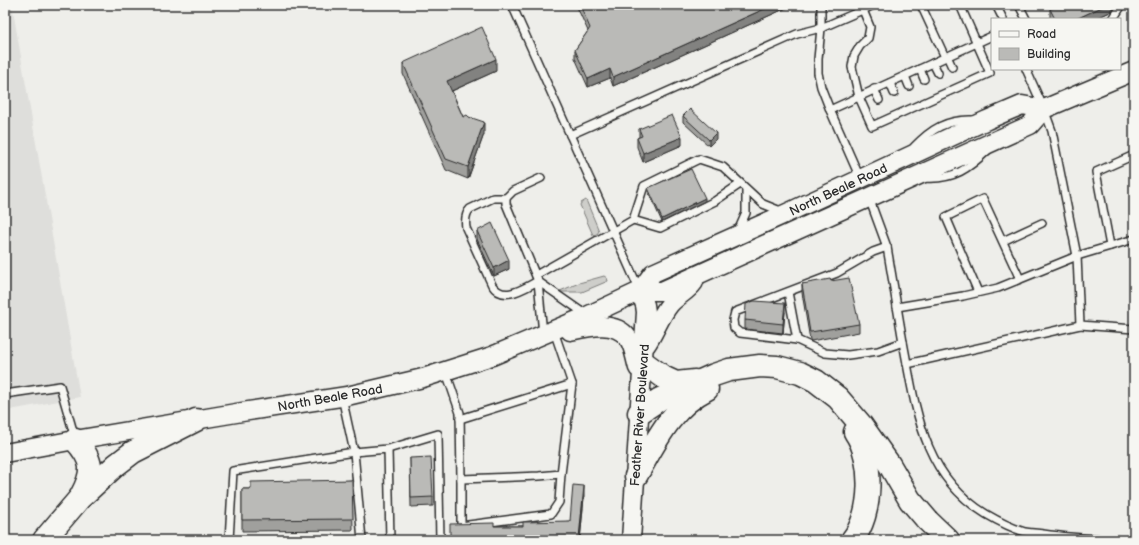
<svg xmlns="http://www.w3.org/2000/svg" width="1139" height="545" viewBox="0 0 1139 545" font-family="'Balsamiq Sans',sans-serif">
	<style>
		.built { fill: #dededb }
		.green { fill: #cececa; stroke: #7c7c7a }
		.lines { fill: none; stroke-linecap: round; stroke-linejoin: round }
		.lane-casing { stroke: #2b2b2b; stroke-width: 10 }
		.secondary-casing { stroke: #2b2b2b; stroke-width: 21 }
		.highway-casing { stroke: #2b2b2b; stroke-width: 25 }
		.lane { stroke: #f6f6f2; stroke-width: 7 }
		.secondary { stroke: #f6f6f2; stroke-width: 18 }
		.highway { stroke: #f6f6f2; stroke-width: 22 }
		.wall { fill: #a0a09d; stroke: #2b2b2b }
		.shaded-wall { fill: #828280; stroke: #2b2b2b }
		.building { fill: #babab7; stroke: #2b2b2b }
		.labels { text-anchor: middle; stroke-width: 3.5; stroke-linejoin: round; paint-order: stroke }
		.street-label { font-size: 13px; fill: #2b2b2b; stroke: #f6f6f2 }
	</style>
	<rect width="100%" height="100%" fill="#eeeeea"/>
	<filter id="ink" filterUnits="userSpaceOnUse"><feTurbulence type="fractalNoise" baseFrequency=".025" numOctaves="2"/><feDisplacementMap in="SourceGraphic" scale="8" xChannelSelector="R" yChannelSelector="G"/><feConvolveMatrix kernelMatrix="1 2 1 2 8 2 1 2 1" color-interpolation-filters="sRGB"/></filter>
	<g filter="url(#ink)">
		<polygon class="built" points="5,5 12,5 80,397 5,411"/>
		<g class="green">
			<polygon points="586,200 599,231 597,234 593,235 580,205 581,203"/>
			<polygon points="604,276 607,278 608,281 582,292 562,292 560,291 579,283"/>
		</g>
		<g class="lines">
			<defs>
				<g id="lane">
					<polyline points="512,5 639,289"/>
					<polyline points="821,5 821,28 818,59 818,73 821,87 830,110 860,178"/>
					<polyline points="921,5 945,57"/>
					<polyline points="996,5 1003,19"/>
					<polyline points="1019,5 1026,19"/>
					<polyline points="863,10 870,27 868,38 860,46 854,56 852,67 859,97 872,126 990,73 960,5"/>
					<polyline points="1113,19 1120,8 1120,5"/>
					<polyline points="947,56 952,67"/>
					<polyline points="933,63 938,73"/>
					<polyline points="920,69 924,79"/>
					<polyline points="1026,69 1044,109 1052,131 1077,256 1080,325 1134,329"/>
					<polyline points="905,76 909,86"/>
					<polyline points="890,83 894,93"/>
					<polyline points="874,89 879,100"/>
					<polyline points="830,110 992,36"/>
					<polyline points="570,135 797,34 821,28 874,5"/>
					<path d="M 914,147 C 931,129 947,119 973,120"/>
					<polyline points="541,178 513,191 506,198 506,204 538,281 543,334"/>
					<path d="M 925,178 C 954,180 969,168 988,150"/>
					<path d="M 506,198 L 493,198 L 470,209 C 465,214 465,221 466,228 L 492,285 C 503,303 524,288 538,281"/>
					<polyline points="633,220 660,228 715,201 740,184"/>
					<polyline points="738,231 746,213 746,190"/>
					<polyline points="1003,241 1042,223"/>
					<polyline points="1110,246 1096,172 1134,155"/>
					<polyline points="536,275 633,220 644,186 699,159 723,167 763,204 783,212"/>
					<polyline points="539,282 585,314"/>
					<polyline points="788,292 797,340 740,333 734,328 733,320 735,312 837,273 873,252 887,247"/>
					<polyline points="978,292 946,217 983,199 1020,279"/>
					<polyline points="897,307 963,296 998,288 1077,256 1134,239"/>
					<polyline points="797,340 825,353 848,355 878,351 903,342 887,247 869,198"/>
					<path d="M 903,342 C 916,409 922,475 986,514 C 998,521 1011,528 1025,532 C 1030,533 1037,533 1043,534 C 1069,538 1095,539 1121,540"/>
					<polyline points="907,364 1080,325"/>
					<polyline points="446,372 460,413 461,479 539,476 561,474 572,384 555,334"/>
					<polyline points="5,394 60,386 75,438"/>
					<polyline points="342,397 354,452 362,540"/>
					<polyline points="460,419 572,384"/>
					<polyline points="388,449 438,434 440,540"/>
					<polyline points="461,479 461,526 551,514 559,502 561,474"/>
					<polyline points="229,540 233,471 354,452 388,449 390,540"/>
				</g>
				<g id="secondary">
					<polyline points="640,291 653,273 787,213 987,120 1022,105 1044,109"/>
					<path d="M 570,331 C 588,327 615,320 628,338 C 634,346 635,358 638,368"/>
					<path d="M 646,345 C 655,332 660,316 670,304 C 678,295 687,292 694,282"/>
					<polyline points="5,453 75,440 242,412 347,396 423,378 492,356 587,316 640,291 662,291 1030,125 1044,109 1134,71"/>
					<polyline points="631,540 646,312 645,305 640,291"/>
				</g>
				<g id="highway">
					<polyline points="643,362 665,378 676,383 695,381"/>
					<polyline points="639,413 660,399 714,375 729,370 760,366 777,367 800,373 816,381 838,398 862,426 889,464 910,500 928,521 948,540"/>
					<path d="M 75,440 C 94,461 94,472 81,496"/>
					<path d="M 636,476 C 655,443 671,407 707,389"/>
					<polyline points="44,540 79,499 116,465 133,452 196,420"/>
					<path d="M 852,540 C 873,515 874,459 855,432"/>
				</g>
			</defs>
			<use href="#lane" class="lane-casing"/>
			<use href="#secondary" class="secondary-casing"/>
			<use href="#highway" class="highway-casing"/>
			<use href="#lane" class="lane"/>
			<use href="#secondary" class="secondary"/>
			<use href="#highway" class="highway"/>
		</g>
		<g class="wall">
			<polygon points="576,5 793,5 613,86 610,78 588,87 575,58 575,50 588,31"/>
			<polygon points="1112,5 1112,11 1095,19 1051,19 1050,18 1050,9"/>
			<polygon points="403,63 496,71 452,91 463,117 469,117 484,134 468,179 446,170 403,74"/>
			<polygon points="683,116 716,139 709,146 683,122"/>
			<polygon points="639,129 682,145 643,162 637,147 637,138 639,137"/>
			<polygon points="648,188 705,201 662,222 648,191"/>
			<polygon points="477,231 509,269 494,276 477,239"/>
			<polygon points="831,281 859,324 859,332 811,341 810,340 802,293 802,284"/>
			<polygon points="785,312 783,333 745,329 745,320"/>
			<polygon points="410,458 433,497 433,506 411,507"/>
			<polygon points="352,480 353,530 242,531 242,489 251,489"/>
			<polygon points="584,497 580,540 450,540 494,526 523,526 570,521"/>
		</g>
		<g class="shaded-wall">
			<polygon points="773,5 793,5 613,86 613,77"/>
			<polygon points="1106,5 1112,5 1112,11 1095,19 1076,19"/>
			<polygon points="496,59 496,71 447,93 447,81"/>
			<polygon points="610,69 610,78 588,87 588,79"/>
			<polygon points="484,122 484,134 468,179 468,167"/>
			<polygon points="716,133 716,139 709,146 709,140"/>
			<polygon points="682,137 682,145 643,162 643,153"/>
			<polygon points="705,198 705,201 662,222 662,219"/>
			<polygon points="509,260 509,269 494,276 494,268"/>
			<polygon points="785,303 785,312 783,333 783,324"/>
			<polygon points="584,486 584,497 580,540 579,540"/>
		</g>
		<g class="building">
			<polygon points="580,5 773,5 613,77 610,69 588,79 575,50 590,28"/>
			<polygon points="1060,5 1106,5 1076,19 1055,19 1050,9"/>
			<polygon points="482,27 496,59 447,81 463,117 467,115 469,117 484,122 468,167 446,159 403,63"/>
			<polygon points="690,109 716,133 709,140 683,116"/>
			<polygon points="672,115 682,137 643,153 637,138 642,136 639,129"/>
			<polygon points="691,169 705,198 662,219 648,188"/>
			<polygon points="492,223 509,260 494,268 477,231"/>
			<polygon points="849,278 859,324 811,332 810,332 802,284 830,279 831,281"/>
			<polygon points="754,301 785,303 783,324 745,320 746,304"/>
			<polygon points="431,457 433,497 411,498 410,458"/>
			<polygon points="352,480 353,519 242,520 242,489 251,489 251,482"/>
			<polygon points="573,485 584,486 579,538 529,540 450,540 450,524 494,523 494,526 523,526 523,522 570,521"/>
		</g>
	</g>
	<g class="labels">
		<g class="street-label">
			<text transform="translate(838 189) rotate(-25)" y="5">North Beale Road</text>
			<text transform="translate(330 397) rotate(-10)" y="5">North Beale Road</text>
			<text transform="translate(639 415) rotate(-86)" y="5">Feather River Boulevard</text>
		</g>
	</g>
	<rect width="1139" height="545" fill="none" stroke="#f6f6f2" stroke-width="20"/>
	<rect x="10" y="10" width="1119" height="525" fill="none" stroke="#2b2b2b" stroke-width="1.5" filter="url(#ink)"/>
	<rect x="991" y="18" width="130" height="52" fill="#f6f6f2" stroke="#a5a5a2"/>
	<rect x="999" y="31" width="20" height="6" fill="#f6f6f2" stroke="#a5a5a2"/>
	<text x="1027" y="38" font-size="12" fill="#2b2b2b">Road</text>
	<rect x="999" y="48" width="20" height="12" fill="#babab7" stroke="#a5a5a2"/>
	<text x="1027" y="58" font-size="12" fill="#2b2b2b">Building</text>
</svg>
